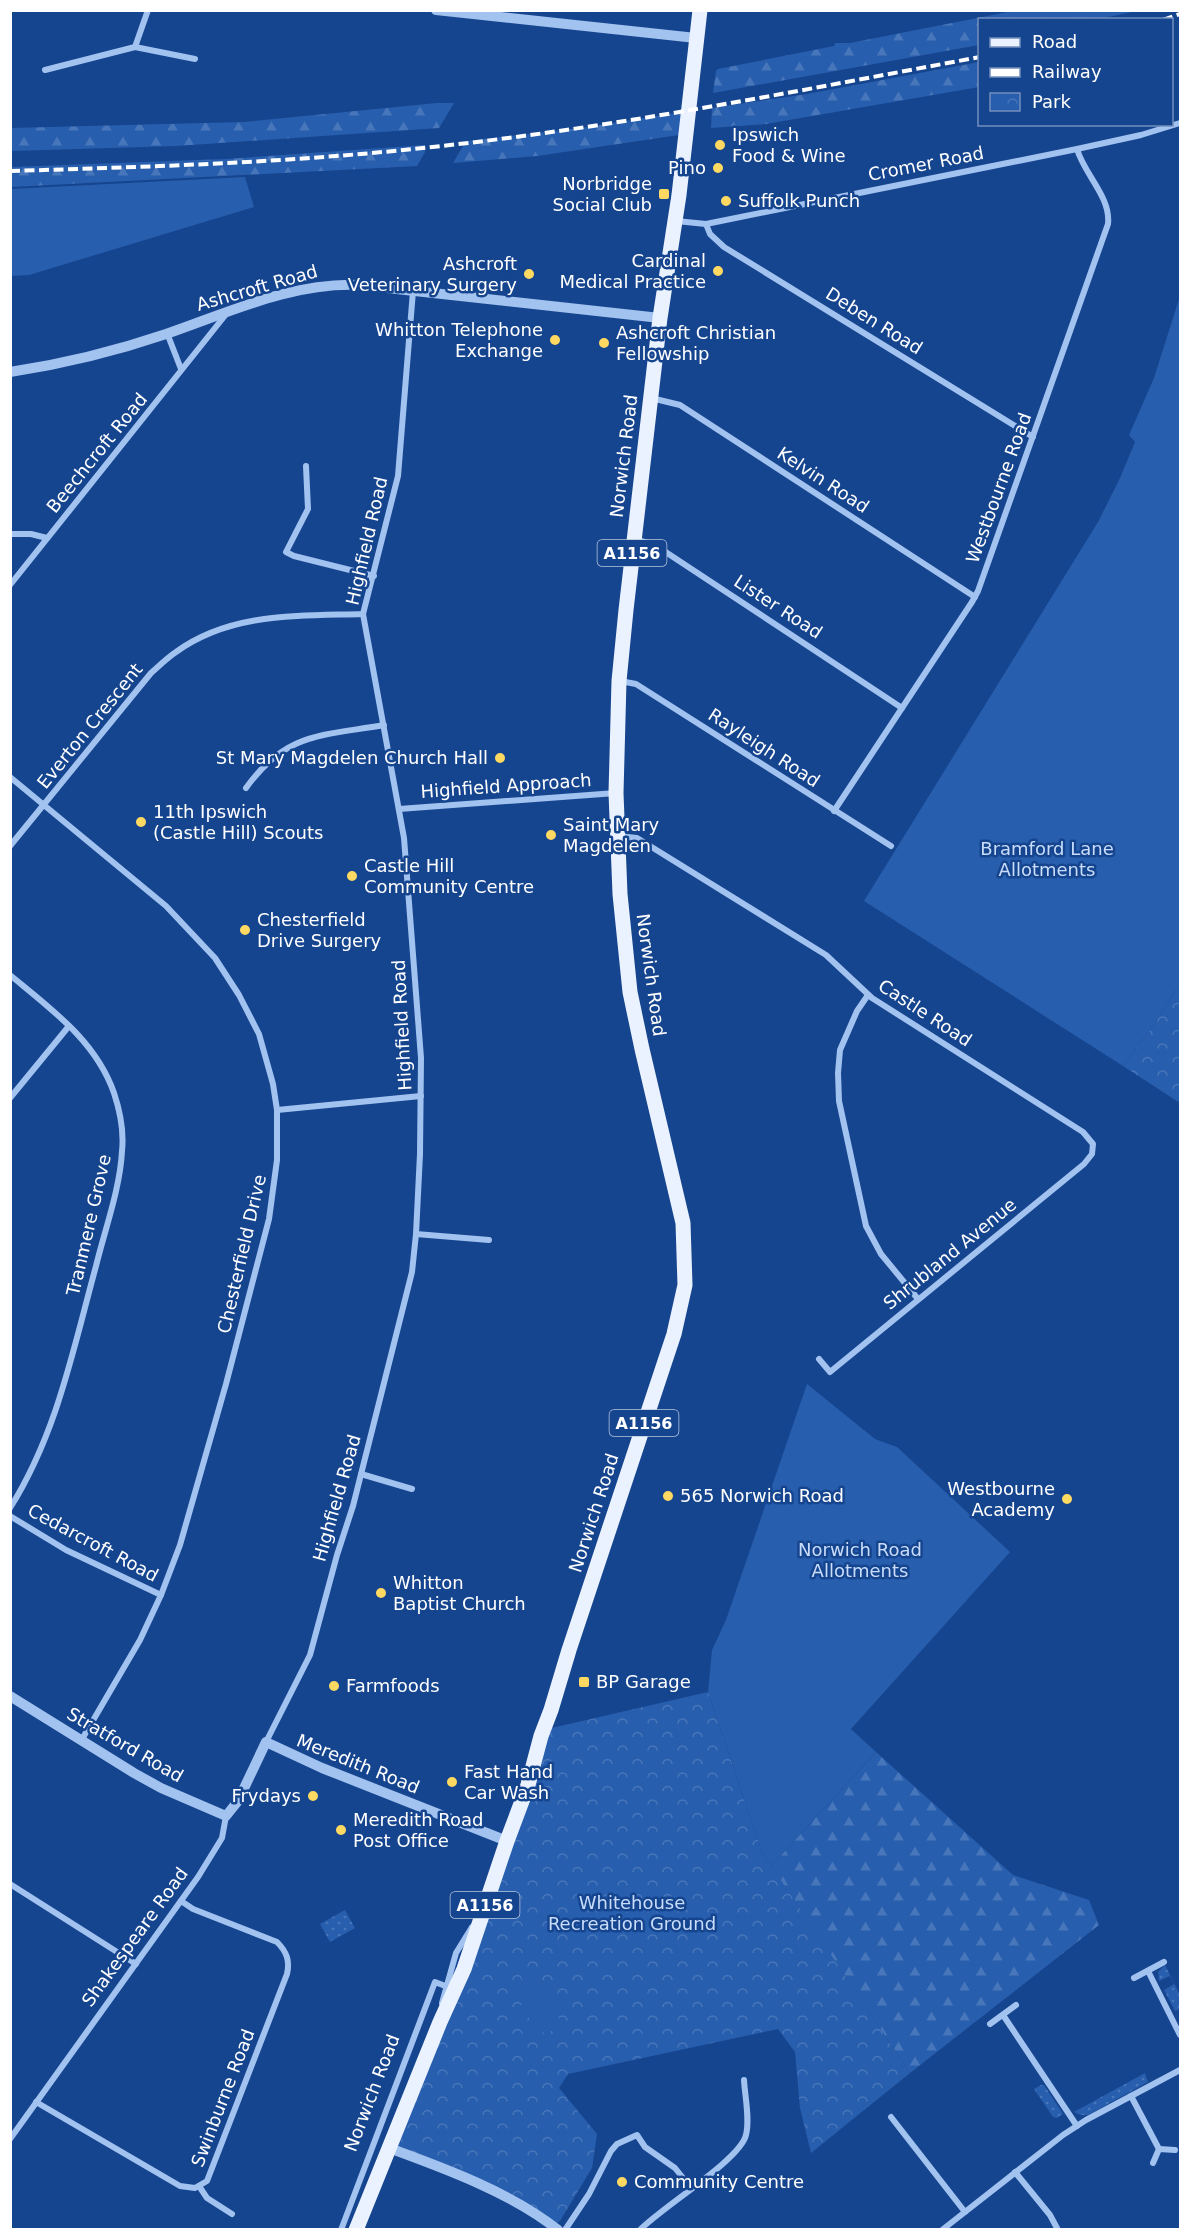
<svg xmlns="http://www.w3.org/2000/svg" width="1191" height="2240" viewBox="0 0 1191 2240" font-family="'DejaVu Sans',sans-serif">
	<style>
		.grass { fill: url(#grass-dots) }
		.forest { fill: url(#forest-firs) }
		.park { fill: url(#park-crowns) }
		.garden { fill: #285eae }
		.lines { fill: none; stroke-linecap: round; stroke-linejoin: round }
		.minor { stroke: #a2c2f0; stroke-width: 6 }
		.tertiary { stroke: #a2c2f0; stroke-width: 10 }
		.primary { stroke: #ebf2ff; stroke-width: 15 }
		.rail { stroke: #fff; stroke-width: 4; stroke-dasharray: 10 4.5; stroke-linecap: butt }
		.poi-dot { fill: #ffd961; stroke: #16458f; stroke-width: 2 }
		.labels { text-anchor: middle; stroke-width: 5; stroke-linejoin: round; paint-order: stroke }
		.shield { fill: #16458f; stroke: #b9c7dd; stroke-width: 1.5 }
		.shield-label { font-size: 16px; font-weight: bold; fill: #fff }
		.poi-label { font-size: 18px; fill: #fff; stroke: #16458f; text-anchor: start }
		.street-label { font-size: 18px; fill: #fff; stroke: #16458f }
		.park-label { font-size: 18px; fill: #c9ddfb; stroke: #16458f }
	</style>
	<defs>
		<pattern id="grass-dots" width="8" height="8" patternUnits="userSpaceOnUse" patternTransform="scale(1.5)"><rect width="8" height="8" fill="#285eae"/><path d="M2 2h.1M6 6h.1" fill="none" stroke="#4876ba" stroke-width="1.8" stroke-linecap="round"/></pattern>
		<pattern id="forest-firs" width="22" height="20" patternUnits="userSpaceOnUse" patternTransform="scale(1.5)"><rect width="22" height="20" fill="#285eae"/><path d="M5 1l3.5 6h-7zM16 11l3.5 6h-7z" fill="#4876ba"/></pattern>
		<pattern id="park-crowns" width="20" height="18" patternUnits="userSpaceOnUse" patternTransform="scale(1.5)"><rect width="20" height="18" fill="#285eae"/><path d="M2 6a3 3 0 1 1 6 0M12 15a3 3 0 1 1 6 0" fill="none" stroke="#4876ba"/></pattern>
	</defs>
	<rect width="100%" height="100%" fill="#16458f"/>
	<g class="grass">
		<polygon points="345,1910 355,1928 330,1942 320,1924"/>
		<polygon points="1165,1965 1180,1995 1180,2009 1175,2011 1164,1990 1174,1984 1170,1976 1159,1981 1158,1972"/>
		<polygon points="1145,2073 1148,2082 1088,2115 1081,2115 1074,2112"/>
		<polygon points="1041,2085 1044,2085 1063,2114 1057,2118 1053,2117 1034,2089"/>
	</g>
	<g class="forest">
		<polygon points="1013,11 1137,11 1098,19 980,20 979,45 713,93 716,71 718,69 834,46 835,43 850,43"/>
		<polygon points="979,62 979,87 766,124 711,128 712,108 807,94"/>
		<polygon points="437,103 454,103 439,128 176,146 11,151 11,128 244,122"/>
		<polygon points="682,112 679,135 537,156 453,163 466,141 581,128"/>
		<polygon points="425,145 425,152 417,166 11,187 11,167 226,159"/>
		<polygon points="876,1752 1013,1875 1089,1900 1099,1925 910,2073 771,1866"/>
	</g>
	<g class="park">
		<polygon points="1180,984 1180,1103 1123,1066 1152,1027"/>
		<polygon points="708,1692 762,1852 910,2073 811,2153 800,2108 795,2052 778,2029 568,2074 559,2088 597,2134 592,2168 560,2221 553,2225 435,2165 389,2148 416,2084 543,1730"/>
	</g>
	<g class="garden">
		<polygon points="245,177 254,207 29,275 11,276 11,189"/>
		<polygon points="1180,296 1180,984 1152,1027 1123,1066 864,901 1098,522 1120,478 1135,442 1129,435 1154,378"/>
		<polygon points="807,1384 875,1439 897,1447 1010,1552 851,1729 876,1752 771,1866 762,1852 708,1692 712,1650 726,1620"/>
		<polygon points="521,1976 546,1981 562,2028 544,2033 519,2008 528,1997"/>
	</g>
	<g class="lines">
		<g class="minor">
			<polyline points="135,47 195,59"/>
			<polyline points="45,70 135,47 148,10"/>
			<polyline points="676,221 706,224 1077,149 1141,135 1180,123"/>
			<polyline points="706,224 710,234 724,247 1033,437"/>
			<polyline points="167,333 181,369"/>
			<polyline points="651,398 680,405 975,597"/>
			<polyline points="306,466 308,509 286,552 294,556 374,576"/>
			<polyline points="10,534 31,534 47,538"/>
			<polyline points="635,539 655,545 902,708"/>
			<polyline points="10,585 227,313"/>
			<polyline points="620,681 636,684 891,846"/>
			<polyline points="10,777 166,906 215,958 239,995 259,1034 273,1084 277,1110 277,1160 269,1219 226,1384 180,1545 161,1595 140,1640 81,1741"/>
			<path d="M 246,788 C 286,732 322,736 384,725"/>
			<polyline points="399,809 616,793"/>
			<path d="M 834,811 L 972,602 L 978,591 L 1108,224 C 1111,197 1084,174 1077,149"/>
			<polyline points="618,836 637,838 826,955 872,998 1083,1132 1093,1144 1092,1154 1084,1164 830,1372 819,1359"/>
			<path d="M 10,846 L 151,673 C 159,666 167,658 176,652 C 231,612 299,616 363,614"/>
			<path d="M 10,975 C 51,1009 96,1041 114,1093 C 120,1111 124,1132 122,1151 C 120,1189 105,1229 96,1266 C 73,1350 57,1433 10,1508"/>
			<polyline points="868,995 857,1011 840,1050 838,1073 839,1101 866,1226 881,1254 918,1299"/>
			<polyline points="10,1098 69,1026"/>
			<polyline points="277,1110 421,1096"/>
			<polyline points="416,1234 489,1240"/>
			<polyline points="361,1474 412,1489"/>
			<polyline points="10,1516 66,1550 161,1595"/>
			<polyline points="266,1742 310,1655 337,1555 353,1506 412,1272 416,1234 420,1154 421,1058 404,838 363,614 398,476 413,291"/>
			<polyline points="10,1884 136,1964"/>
			<polyline points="1148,1971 1180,2035"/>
			<polyline points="1134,1978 1164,1962"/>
			<polyline points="442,2003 456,1953 472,1927"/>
			<polyline points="1003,2015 1077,2126"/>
			<polyline points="990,2024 1016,2005"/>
			<polyline points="1131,2096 1159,2149"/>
			<path d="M 36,2102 L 180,2186 L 195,2188 L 207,2181 L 287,1974 C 290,1961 287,1952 277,1942 L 193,1909 L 181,1901"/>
			<polyline points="891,2117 965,2212"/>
			<polyline points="10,2139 198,1877 222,1838 226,1816"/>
			<polyline points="1153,2163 1159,2149 1175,2150"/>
			<polyline points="1015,2172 1050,2215 1058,2230"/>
			<polyline points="199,2186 207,2198 232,2214"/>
			<polyline points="341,2230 435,1982 453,1989"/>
			<polyline points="565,2230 589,2194 611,2151 617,2144 637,2135 645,2147 675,2168 691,2188"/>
			<path d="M 640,2230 C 662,2207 740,2160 746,2135 C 750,2119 745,2097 744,2080"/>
			<polyline points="942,2230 1063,2135 1086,2120 1180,2070"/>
		</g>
		<g class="tertiary">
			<polyline points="436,10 696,38"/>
			<path d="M 10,372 C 63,364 116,351 166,334 C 230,312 292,282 360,285 L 660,318"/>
			<polyline points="10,1696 134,1773 161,1788 226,1816 238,1801 266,1742 322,1768 507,1841"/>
			<path d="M 389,2148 C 444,2168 512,2193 558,2230"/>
		</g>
		<polyline class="primary" points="356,2230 440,2022 464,1969 507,1841 528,1785 541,1736 551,1710 569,1650 674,1334 685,1285 683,1223 642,1049 630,992 620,894 616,793 619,681 626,610 660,318 679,195 700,10"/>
		<g class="rail">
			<polyline points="1163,20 1180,14"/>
			<path d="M 10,171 C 145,167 279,163 413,149 C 603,130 791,92 980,57"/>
		</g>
	</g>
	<g class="poi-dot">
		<circle cx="720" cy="145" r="6"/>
		<circle cx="718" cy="168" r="6"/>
		<rect x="658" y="188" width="12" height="12" rx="3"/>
		<circle cx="726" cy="201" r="6"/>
		<circle cx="718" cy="271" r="6"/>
		<circle cx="529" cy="274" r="6"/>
		<circle cx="555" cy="340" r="6"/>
		<circle cx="604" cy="343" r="6"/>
		<circle cx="500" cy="758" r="6"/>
		<circle cx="141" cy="822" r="6"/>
		<circle cx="551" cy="835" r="6"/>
		<circle cx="352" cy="876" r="6"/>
		<circle cx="245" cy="930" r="6"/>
		<circle cx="668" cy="1496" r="6"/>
		<circle cx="1067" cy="1499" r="6"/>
		<circle cx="381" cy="1593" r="6"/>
		<rect x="578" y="1676" width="12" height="12" rx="3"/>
		<circle cx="334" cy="1686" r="6"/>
		<circle cx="452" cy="1782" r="6"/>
		<circle cx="313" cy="1796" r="6"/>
		<circle cx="341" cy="1830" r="6"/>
		<circle cx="622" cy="2182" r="6"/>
	</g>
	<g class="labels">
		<g class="shield">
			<rect x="597.5" y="540" width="69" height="26" rx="4.5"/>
			<rect x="609.5" y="1410" width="69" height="26" rx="4.5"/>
			<rect x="450.5" y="1892" width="69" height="26" rx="4.5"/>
		</g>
		<g class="shield-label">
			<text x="632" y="559">A1156</text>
			<text x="644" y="1429">A1156</text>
			<text x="485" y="1911">A1156</text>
		</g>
		<g class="poi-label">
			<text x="732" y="141">Ipswich<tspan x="732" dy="21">Food &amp; Wine</tspan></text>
			<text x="706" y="174" text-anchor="end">Pino</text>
			<text x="652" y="190" text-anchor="end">Norbridge<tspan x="652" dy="21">Social Club</tspan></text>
			<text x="738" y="207">Suffolk Punch</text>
			<text x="706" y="267" text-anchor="end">Cardinal<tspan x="706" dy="21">Medical Practice</tspan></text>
			<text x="517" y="270" text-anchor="end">Ashcroft<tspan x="517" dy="21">Veterinary Surgery</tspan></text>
			<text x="543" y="336" text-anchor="end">Whitton Telephone<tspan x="543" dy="21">Exchange</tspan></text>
			<text x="616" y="339">Ashcroft Christian<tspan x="616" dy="21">Fellowship</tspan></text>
			<text x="488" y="764" text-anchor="end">St Mary Magdelen Church Hall</text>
			<text x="153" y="818">11th Ipswich<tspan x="153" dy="21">(Castle Hill) Scouts</tspan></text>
			<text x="563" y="831">Saint Mary<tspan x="563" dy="21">Magdelen</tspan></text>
			<text x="364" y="872">Castle Hill<tspan x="364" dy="21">Community Centre</tspan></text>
			<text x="257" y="926">Chesterfield<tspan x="257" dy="21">Drive Surgery</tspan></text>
			<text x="1055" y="1495" text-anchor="end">Westbourne<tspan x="1055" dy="21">Academy</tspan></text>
			<text x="680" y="1502">565 Norwich Road</text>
			<text x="393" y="1589">Whitton<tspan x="393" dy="21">Baptist Church</tspan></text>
			<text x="596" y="1688">BP Garage</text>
			<text x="346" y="1692">Farmfoods</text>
			<text x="464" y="1778">Fast Hand<tspan x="464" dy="21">Car Wash</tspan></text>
			<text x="301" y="1802" text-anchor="end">Frydays</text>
			<text x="353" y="1826">Meredith Road<tspan x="353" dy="21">Post Office</tspan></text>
			<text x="634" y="2188">Community Centre</text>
		</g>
		<g class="street-label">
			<text transform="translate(926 164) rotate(-11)" y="6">Cromer Road</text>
			<text transform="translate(257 288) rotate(-16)" y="6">Ashcroft Road</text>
			<text transform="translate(874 321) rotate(32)" y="6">Deben Road</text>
			<text transform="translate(97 453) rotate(-51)" y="6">Beechcroft Road</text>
			<text transform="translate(624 456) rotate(-83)" y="6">Norwich Road</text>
			<text transform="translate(823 480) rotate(33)" y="6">Kelvin Road</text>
			<text transform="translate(999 488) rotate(-70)" y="6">Westbourne Road</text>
			<text transform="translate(367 541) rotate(-77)" y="6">Highfield Road</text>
			<text transform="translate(778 607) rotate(33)" y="6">Lister Road</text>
			<text transform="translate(90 726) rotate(-51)" y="6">Everton Crescent</text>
			<text transform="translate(764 748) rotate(33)" y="6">Rayleigh Road</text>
			<text transform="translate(506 786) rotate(-4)" y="6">Highfield Approach</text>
			<text transform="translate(651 975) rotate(82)" y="6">Norwich Road</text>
			<text transform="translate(925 1013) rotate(33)" y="6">Castle Road</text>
			<text transform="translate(402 1025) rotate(-93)" y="6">Highfield Road</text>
			<text transform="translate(89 1225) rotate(-77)" y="6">Tranmere Grove</text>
			<text transform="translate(242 1254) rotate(-77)" y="6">Chesterfield Drive</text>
			<text transform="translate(950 1254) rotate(-39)" y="6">Shrubland Avenue</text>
			<text transform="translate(337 1498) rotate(-74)" y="6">Highfield Road</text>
			<text transform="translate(594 1513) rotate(-72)" y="6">Norwich Road</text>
			<text transform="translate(93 1543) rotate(28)" y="6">Cedarcroft Road</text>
			<text transform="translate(125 1745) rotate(30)" y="6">Stratford Road</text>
			<text transform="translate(358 1764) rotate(22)" y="6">Meredith Road</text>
			<text transform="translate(135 1937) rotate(-54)" y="6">Shakespeare Road</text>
			<text transform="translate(372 2093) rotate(-69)" y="6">Norwich Road</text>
			<text transform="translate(223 2098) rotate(-69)" y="6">Swinburne Road</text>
		</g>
		<g class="park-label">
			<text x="1047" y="855">Bramford Lane<tspan x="1047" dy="21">Allotments</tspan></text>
			<text x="860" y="1556">Norwich Road<tspan x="860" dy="21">Allotments</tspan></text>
			<text x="632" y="1909">Whitehouse<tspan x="632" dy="21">Recreation Ground</tspan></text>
		</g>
	</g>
	<rect width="1191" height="2240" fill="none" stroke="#ffffff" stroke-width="24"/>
	<rect x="978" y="18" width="195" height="108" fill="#16458f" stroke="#738fbc" stroke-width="1.5"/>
	<rect x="990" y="38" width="30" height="9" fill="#ebf2ff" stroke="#738fbc" stroke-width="1.5"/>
	<text x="1032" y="48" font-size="18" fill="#ffffff">Road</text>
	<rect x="990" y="68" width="30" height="9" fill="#ffffff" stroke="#738fbc" stroke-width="1.5"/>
	<text x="1032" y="78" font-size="18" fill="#ffffff">Railway</text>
	<rect x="990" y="93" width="30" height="18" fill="url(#park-crowns)" stroke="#738fbc" stroke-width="1.5"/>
	<text x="1032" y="108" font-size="18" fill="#ffffff">Park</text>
</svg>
